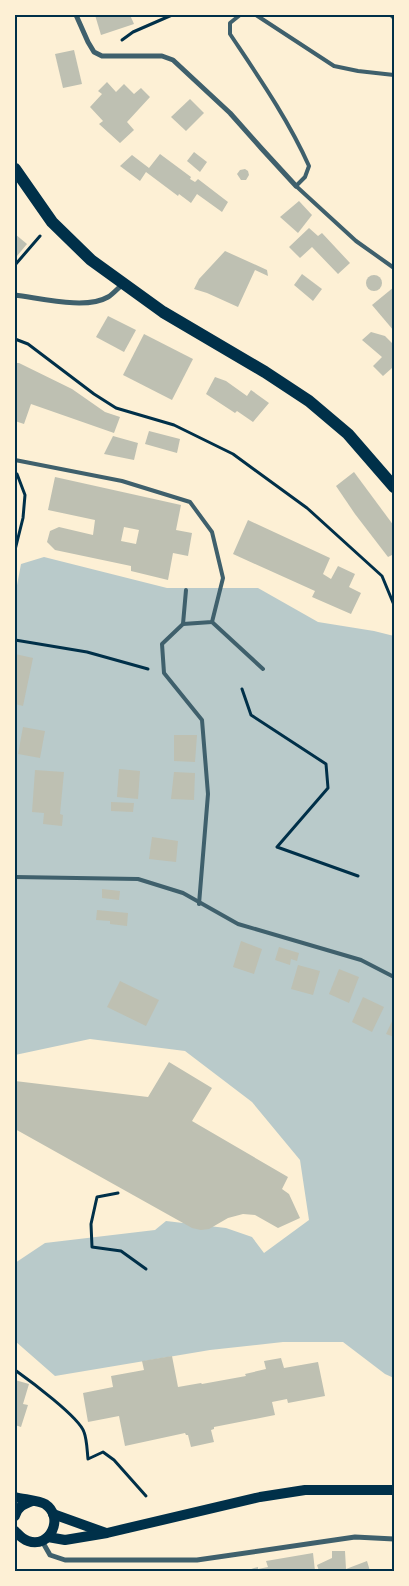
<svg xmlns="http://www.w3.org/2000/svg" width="409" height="1586" viewBox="0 0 409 1586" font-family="Lato,sans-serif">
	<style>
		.green { fill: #b9caca }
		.building { fill: #bec0b2; fill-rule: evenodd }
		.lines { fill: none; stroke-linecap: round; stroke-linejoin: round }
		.path { stroke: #003049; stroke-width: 3 }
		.service { stroke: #3f606c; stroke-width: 4 }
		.minor { stroke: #3f606c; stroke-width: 5 }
		.secondary { stroke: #003049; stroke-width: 10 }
		.primary { stroke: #003049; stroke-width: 12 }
		.neatline { fill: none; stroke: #003049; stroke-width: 2 }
	</style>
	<rect width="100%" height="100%" fill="#fdf0d5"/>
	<polygon class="green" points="44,557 167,588 258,588 318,622 374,631 394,636 394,1378 385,1374 343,1342 283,1342 210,1350 55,1376 15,1341 15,1263 45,1243 155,1230 166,1221 226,1228 252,1237 264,1253 309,1220 300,1160 252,1102 185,1051 90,1039 15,1055 15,596 21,564"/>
	<g class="building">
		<polygon points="95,15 130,15 134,24 101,35"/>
		<polygon points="74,50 82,84 63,88 55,54"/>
		<polygon points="107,82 116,92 124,84 134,94 141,88 150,97 127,122 134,130 120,143 99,124 103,121 90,107 102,94 98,91"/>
		<polygon points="190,99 204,113 186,131 171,117"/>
		<polygon points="194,152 207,162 200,172 187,161"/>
		<polygon points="160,154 191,177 190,179 195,182 198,179 228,202 222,212 197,194 191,203 179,194 178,196 146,172 140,181 120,166 132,155 149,168"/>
		<polygon points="245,169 248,171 249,175 246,180 241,180 237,174 240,170"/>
		<polygon points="299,201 312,215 298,233 280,217"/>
		<polygon points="309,228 318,236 322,233 350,263 338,274 312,247 300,258 289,247"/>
		<polygon points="15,234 27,244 17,256 15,254"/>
		<polygon points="225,251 267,270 268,276 255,270 238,307 207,293 194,289 199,279"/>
		<polygon points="302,274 322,289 313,301 294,285"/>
		<circle cx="374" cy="283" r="8"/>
		<polygon points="394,287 394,331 372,305"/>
		<polygon points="108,316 136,330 124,352 96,337"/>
		<polygon points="371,332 385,336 394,345 394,370 392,368 383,376 373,366 382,357 362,340"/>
		<polygon points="144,334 193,359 172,400 123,375"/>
		<polygon points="15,363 19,363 72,389 105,412 120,417 114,433 31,404 24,424 15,421"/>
		<polygon points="215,377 226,381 247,396 251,390 269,403 253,422 237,411 235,413 206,394"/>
		<polygon points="149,431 180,439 177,453 145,444"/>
		<polygon points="113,436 138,443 134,460 104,454"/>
		<polygon points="354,472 394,526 394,554 388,557 355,514 336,486"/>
		<path d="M 55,477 L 181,505 L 176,530 L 192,533 L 188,556 L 173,553 L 168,580 L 131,571 L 131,566 L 55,550 L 47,542 L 50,531 L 59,527 L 93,535 L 95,520 L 48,510 ZM 124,527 L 139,530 L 136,544 L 121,541 Z"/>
		<polygon points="248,520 330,558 323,574 331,579 338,566 355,574 349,587 361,593 351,614 312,597 315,591 233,554"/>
		<polygon points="15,654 33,658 23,706 15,704"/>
		<polygon points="23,727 45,731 40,758 18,754"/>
		<polygon points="174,735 197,735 195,762 174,761"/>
		<polygon points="119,769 140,771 138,799 117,797"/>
		<polygon points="35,770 64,772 60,814 63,815 62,826 43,824 44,813 32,812"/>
		<polygon points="174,772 195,773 194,800 171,799"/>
		<polygon points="111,802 134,803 133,812 111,811"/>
		<polygon points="152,837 178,841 176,862 149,859"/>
		<polygon points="102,889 120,891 119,900 102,898"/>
		<polygon points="97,910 128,913 127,926 110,924 110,921 96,920"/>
		<polygon points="241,941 262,949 254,974 233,967"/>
		<polygon points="279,947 299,953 297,961 291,959 290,965 275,960"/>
		<polygon points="298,965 320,971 313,995 291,989"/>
		<polygon points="339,969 359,977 349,1003 329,994"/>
		<polygon points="120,981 159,1000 146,1026 107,1007"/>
		<polygon points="363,997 384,1007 372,1032 352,1022"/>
		<polygon points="394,1017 394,1037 386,1034"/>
		<polygon points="169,1062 212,1088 192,1121 288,1177 282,1189 289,1194 300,1218 278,1228 255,1215 243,1214 228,1218 209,1229 201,1230 192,1228 15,1129 15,1081 148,1097"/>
		<polygon points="172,1356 178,1387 201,1383 202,1384 246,1376 245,1374 266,1369 264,1361 281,1358 284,1368 318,1362 325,1396 288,1403 287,1399 272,1402 275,1415 214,1427 214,1429 211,1430 214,1442 191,1447 188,1435 186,1435 185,1433 125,1446 119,1416 88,1422 83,1393 113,1387 111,1376 144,1370 142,1361"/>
		<polygon points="15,1380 29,1384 23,1404 28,1405 21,1427 15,1425"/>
		<polygon points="332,1551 345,1551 346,1569 367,1561 370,1571 319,1571 317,1565 332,1558"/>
		<polygon points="313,1553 315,1571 246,1571 254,1568 258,1567 258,1569 268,1567 266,1561"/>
	</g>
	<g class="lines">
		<g class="path">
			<polyline points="122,40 133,32 172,15"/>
			<polyline points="15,265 40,236"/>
			<polyline points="15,339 28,344 94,394 116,408 174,425 233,454 307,508 382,576 394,605"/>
			<polyline points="15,550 23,518 25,495 17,474"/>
			<polyline points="15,640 87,652 148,669"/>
			<polyline points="242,689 251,715 326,764 328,788 277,847 358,876"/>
			<polyline points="118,1193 97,1197 91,1224 92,1247 121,1251 146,1269"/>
			<path d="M 15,1370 C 29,1380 79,1417 84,1432 C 87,1440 87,1450 88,1459 L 103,1452 L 114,1460 L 146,1496"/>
		</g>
		<g class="service">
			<path d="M 240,15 L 230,23 L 230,34 C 258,76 288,119 309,166 L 305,177 L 296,186 L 356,241 L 394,268"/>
			<polyline points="256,15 334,66 358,71 394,75"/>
			<polyline points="391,15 394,18"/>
			<polyline points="15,460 122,481 190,502 212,532 223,578 212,622 183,624 162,644 164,673 202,720 208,794 199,904"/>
			<polyline points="212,622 263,669"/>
			<polyline points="183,624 186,590"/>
			<polyline points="15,877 138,879 183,893 238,924 361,960 394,977"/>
		</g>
		<g class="minor">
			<polyline points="76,15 88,42 94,52 102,56 162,56 173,60 230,113 262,149 296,186"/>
			<path d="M 15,295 C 40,298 86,310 108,297 C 113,294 118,288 123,284"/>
			<polyline points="42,1541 50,1555 65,1560 197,1560 355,1537 394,1539"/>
		</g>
		<g class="secondary">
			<path d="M 15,1497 C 22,1499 40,1501 45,1504 C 65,1517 50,1549 28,1541 C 22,1539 19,1535 15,1531"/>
			<polyline points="53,1514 106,1533"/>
			<path d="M 15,1516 C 17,1507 24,1504 32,1501"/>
			<polyline points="48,1537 65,1540 107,1533 260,1497 305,1490 394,1490"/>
		</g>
		<polyline class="primary" points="15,169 52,222 91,260 163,312 265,372 309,401 348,434 394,487"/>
	</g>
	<rect width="409" height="1586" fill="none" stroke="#fdf0d5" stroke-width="32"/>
	<rect x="16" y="16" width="377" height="1554" class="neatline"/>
</svg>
